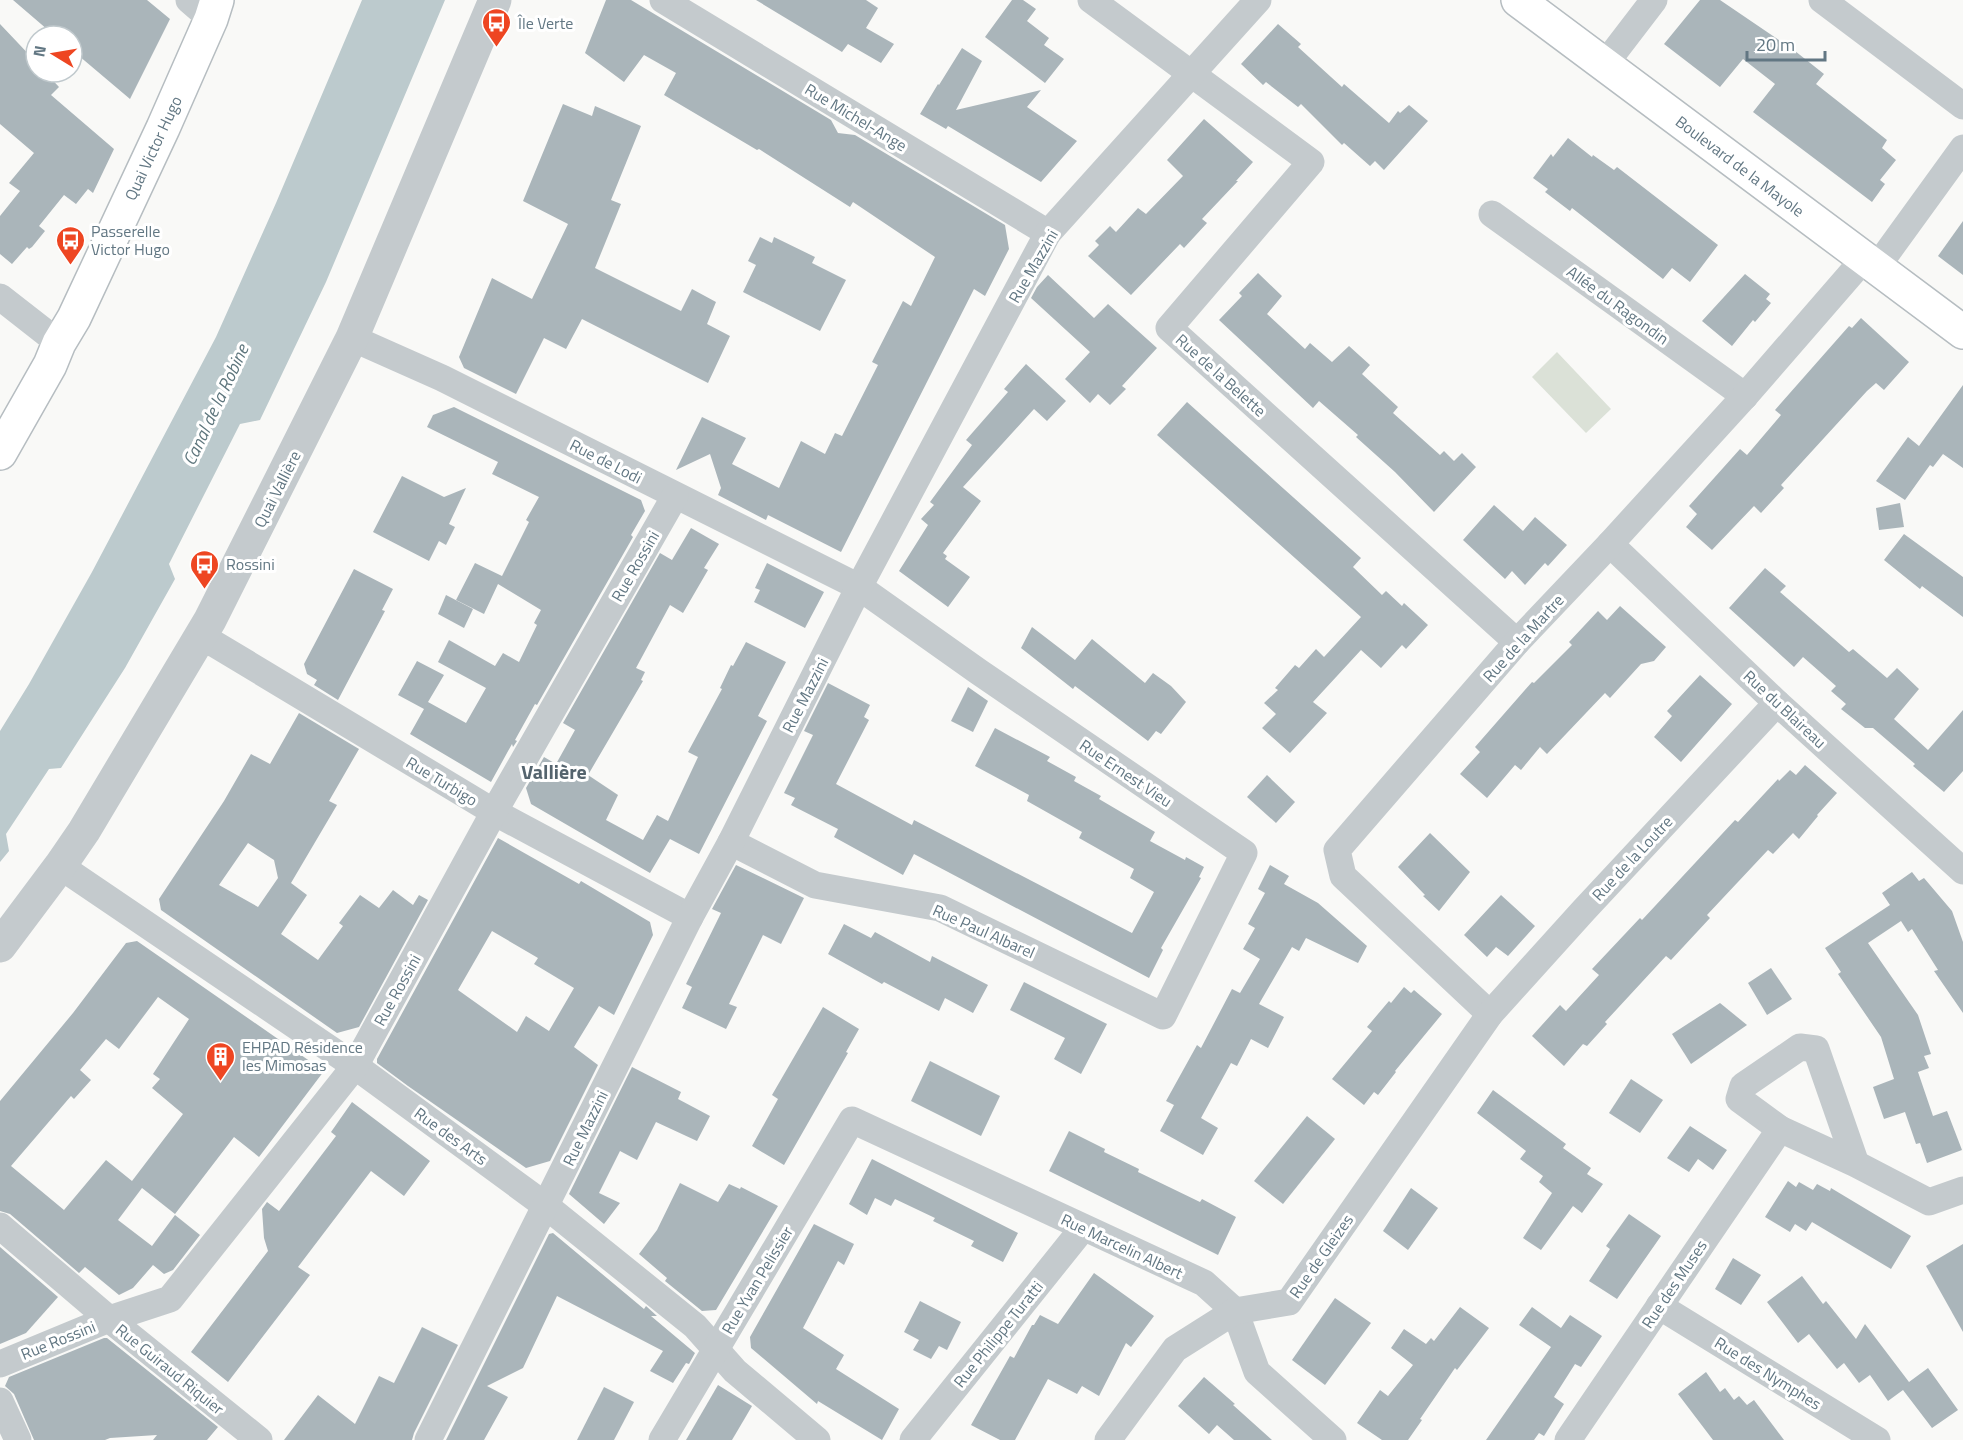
<svg xmlns="http://www.w3.org/2000/svg" width="1963" height="1440" viewBox="0 0 1963 1440" font-family="'Titillium Web',sans-serif">
	<style>
		.green { fill: #dbe1d7 }
		.water { fill: #bccacd }
		.building { fill: #aab5ba; fill-rule: evenodd }
		.lines { fill: none; stroke-linecap: round; stroke-linejoin: round }
		.secondary-casing { stroke: #b6bdc1; stroke-width: 36 }
		.minor { stroke: #c4cacd; stroke-width: 27 }
		.tertiary { stroke: #c4cacd; stroke-width: 33 }
		.secondary { stroke: #fff; stroke-width: 33 }
		.labels { text-anchor: middle; stroke-width: 6; stroke-linejoin: round; paint-order: stroke }
		.poi-label { font-size: 16px; fill: #627783; stroke: #fff; text-anchor: start }
		.street-label { font-size: 16px; fill: #627783; stroke: #fff }
		.water-label { font-size: 18px; font-style: italic; fill: #5e767d; stroke: #fff }
		.quarter-label { font-size: 20px; font-weight: bold; fill: #55646e; stroke: #fff }
	</style>
	<rect width="100%" height="100%" fill="#f9f9f7"/>
	<polygon class="green" points="1557,352 1611,409 1586,433 1532,377"/>
	<polygon class="water" points="362,0 445,0 326,282 260,420 240,424 169,564 175,579 125,668 61,768 49,769 6,834 9,851 0,862 0,731 29,684 92,572 216,337 276,203"/>
	<g class="building">
		<polygon points="13,0 147,0 170,19 130,99 72,50 72,36 55,36"/>
		<polygon points="606,0 631,0 831,120 838,133 855,135 1005,225 1009,249 985,296 974,289 841,552 768,515 766,520 718,495 721,488 710,454 676,470 702,417 746,438 732,464 779,488 801,441 825,454 835,433 842,436 878,365 872,362 903,301 911,306 935,257 853,202 850,207 759,149 757,150 664,95 676,73 644,55 624,82 585,53"/>
		<polygon points="756,0 866,0 878,8 866,28 894,44 881,63 848,44 842,52"/>
		<polygon points="1012,0 1023,0 1036,9 1027,21 1049,38 1044,45 1064,59 1045,83 985,37"/>
		<polygon points="1700,0 1720,0 1795,51 1824,74 1816,84 1887,140 1882,148 1896,160 1880,180 1885,184 1872,202 1753,112 1775,84 1743,59 1720,87 1664,44"/>
		<polygon points="0,24 36,62 36,72 45,72 59,87 51,95 114,149 93,193 88,189 76,204 64,195 39,226 45,231 32,247 29,249 27,247 12,264 0,254 0,216 20,191 9,183 34,153 0,124"/>
		<polygon points="1278,24 1301,44 1298,47 1342,87 1344,84 1389,123 1398,111 1400,113 1409,105 1428,121 1384,170 1375,161 1370,166 1344,143 1342,145 1301,104 1298,107 1266,82 1263,85 1241,64"/>
		<polygon points="962,48 982,61 956,110 1041,90 1027,107 1077,141 1041,182 948,126 946,129 920,114 938,84 939,85"/>
		<polygon points="563,104 592,116 595,106 641,126 611,200 621,204 595,268 681,311 692,289 716,302 707,324 730,336 708,383 582,319 566,349 544,338 516,394 464,368 459,357 492,278 532,299 568,224 523,201"/>
		<polygon points="1204,119 1253,162 1236,181 1238,181 1202,219 1207,223 1184,248 1180,244 1131,295 1088,256 1099,245 1095,241 1110,226 1116,232 1138,208 1146,214 1183,176 1167,160"/>
		<polygon points="1568,138 1592,157 1593,155 1614,170 1617,167 1718,245 1690,282 1672,268 1663,279 1572,208 1570,211 1545,192 1548,189 1533,178 1551,154 1553,157"/>
		<polygon points="1963,221 1963,275 1938,256"/>
		<polygon points="760,237 772,243 774,237 815,257 812,263 846,280 820,331 743,292 756,265 748,261"/>
		<polygon points="1258,273 1282,296 1267,314 1305,349 1310,343 1332,362 1349,346 1370,365 1362,374 1398,407 1393,413 1440,455 1444,451 1454,461 1462,453 1476,467 1434,512 1395,472 1356,437 1358,435 1319,401 1313,408 1219,320 1242,296 1239,293"/>
		<polygon points="1745,274 1770,294 1766,299 1771,303 1755,322 1753,320 1732,346 1702,321"/>
		<polygon points="1048,275 1094,318 1108,304 1157,348 1122,386 1126,389 1110,405 1098,394 1090,403 1065,379 1090,352 1031,298 1037,287"/>
		<polygon points="1861,318 1909,362 1884,390 1876,383 1867,391 1781,485 1784,488 1761,513 1754,506 1712,550 1686,527 1697,514 1689,506 1740,449 1747,455 1781,415 1775,410 1849,326 1852,328"/>
		<polygon points="1026,364 1066,401 1047,421 1034,409 963,487 981,501 943,553 947,556 945,559 970,577 948,607 899,571 928,525 921,519 934,505 930,502 972,445 966,440 1008,392 1004,389"/>
		<polygon points="1963,385 1963,468 1943,454 1933,467 1930,465 1905,500 1876,481 1908,437 1919,446"/>
		<polygon points="1187,402 1361,558 1353,567 1382,595 1386,591 1402,606 1404,603 1428,625 1406,649 1402,645 1381,668 1361,650 1313,702 1327,713 1290,753 1262,728 1276,714 1264,703 1278,690 1275,688 1295,665 1299,668 1316,649 1324,657 1361,617 1157,435"/>
		<polygon points="454,407 641,500 645,511 631,535 633,537 537,705 535,704 515,740 517,741 513,747 512,744 491,782 410,734 424,709 398,695 417,661 444,675 428,702 466,723 486,688 438,662 449,640 495,666 503,653 519,662 537,625 534,623 541,610 498,584 484,614 456,600 475,563 502,576 529,522 526,520 539,497 492,474 498,462 427,427 433,415"/>
		<polygon points="402,476 444,497 466,488 449,524 455,527 446,545 439,541 429,561 373,532"/>
		<polygon points="1900,503 1904,527 1879,530 1876,508"/>
		<polygon points="1494,505 1523,531 1535,517 1567,545 1548,566 1545,563 1525,585 1512,571 1505,579 1463,540"/>
		<polygon points="691,528 719,544 704,568 708,570 683,613 670,605 636,668 645,672 641,680 643,681 588,775 618,795 606,820 643,840 657,815 668,821 698,757 688,752 722,689 720,688 731,665 733,666 746,642 786,662 758,716 767,721 699,854 670,839 650,873 531,804 526,788 544,757 556,764 575,730 563,723 660,553 672,560"/>
		<polygon points="1904,534 1963,577 1963,617 1922,586 1920,589 1884,560"/>
		<polygon points="767,563 824,592 805,628 754,602 760,590 755,588"/>
		<polygon points="1765,568 1786,586 1780,592 1849,652 1853,649 1887,678 1897,668 1919,689 1894,719 1928,750 1963,710 1963,771 1944,792 1913,766 1915,764 1873,728 1865,728 1841,709 1846,704 1831,691 1836,686 1803,657 1794,667 1729,608"/>
		<polygon points="354,569 393,589 382,610 385,611 338,700 314,685 317,680 307,674 304,664"/>
		<polygon points="446,595 473,609 464,628 438,614"/>
		<polygon points="1620,606 1666,647 1654,661 1641,664 1610,698 1605,693 1547,754 1540,747 1521,770 1515,765 1487,798 1460,774 1480,752 1475,747 1532,682 1534,683 1572,645 1569,642 1598,611 1607,620"/>
		<polygon points="1032,627 1075,660 1092,639 1145,683 1153,673 1171,686 1186,702 1161,734 1156,731 1148,741 1075,686 1073,689 1021,648"/>
		<polygon points="1700,675 1732,704 1681,762 1654,737 1672,716 1667,711"/>
		<polygon points="828,683 870,705 864,717 869,720 836,784 912,825 914,820 1132,933 1154,892 1130,878 1134,869 1079,838 1082,832 1027,801 1029,795 975,766 995,728 1050,757 1047,761 1076,777 1074,781 1101,796 1099,799 1155,832 1150,841 1185,860 1186,857 1204,867 1199,877 1201,878 1161,948 1163,950 1149,978 914,854 903,875 834,837 838,829 791,805 795,798 784,793 813,735 804,731"/>
		<polygon points="968,687 988,701 973,732 951,721"/>
		<path d="M 299,713 L 359,749 L 329,801 L 337,805 L 291,883 L 307,895 L 281,934 L 318,960 L 343,926 L 339,923 L 360,895 L 379,908 L 393,890 L 413,905 L 419,895 L 428,900 L 359,1027 L 337,1033 L 161,910 L 159,899 L 224,801 L 251,754 L 270,764 ZM 248,843 L 274,860 L 278,878 L 258,907 L 219,885 Z"/>
		<polygon points="1805,765 1837,793 1817,815 1818,816 1799,839 1793,833 1773,854 1768,850 1707,915 1710,918 1671,960 1666,956 1605,1022 1607,1024 1587,1046 1583,1044 1564,1066 1532,1036 1560,1005 1566,1011 1599,975 1592,969 1640,918 1642,920 1735,820 1738,822 1778,779 1779,781 1790,770 1796,775"/>
		<polygon points="1267,775 1295,802 1276,823 1247,797"/>
		<polygon points="1430,833 1470,872 1439,911 1423,896 1425,895 1398,867"/>
		<path d="M 498,838 L 579,884 L 581,881 L 650,922 L 653,935 L 614,1015 L 599,1006 L 574,1047 L 598,1065 L 550,1161 L 526,1168 L 408,1086 L 377,1063 L 377,1059 ZM 492,931 L 538,958 L 534,964 L 574,988 L 549,1031 L 526,1016 L 517,1032 L 458,990 Z"/>
		<polygon points="736,865 804,898 781,944 763,935 729,1004 737,1007 726,1029 682,1008 692,987 686,984 721,913 712,909"/>
		<polygon points="1270,865 1289,876 1284,884 1318,903 1367,946 1358,963 1306,938 1299,951 1292,947 1259,1004 1284,1017 1268,1048 1251,1039 1237,1066 1231,1063 1201,1118 1218,1128 1203,1155 1160,1131 1174,1105 1166,1101 1197,1045 1201,1048 1232,989 1240,993 1260,959 1243,949 1255,928 1248,924 1265,893 1258,889"/>
		<polygon points="1912,872 1919,881 1924,878 1952,911 1963,942 1963,1013 1934,971 1938,970 1912,929 1908,932 1901,921 1868,943 1918,1015 1931,1054 1924,1056 1929,1068 1918,1072 1933,1116 1947,1111 1962,1150 1927,1163 1920,1143 1916,1144 1905,1112 1884,1119 1873,1087 1894,1079 1881,1037 1838,974 1841,972 1825,948 1890,905 1882,893"/>
		<polygon points="1501,895 1535,926 1508,956 1496,947 1487,957 1464,935"/>
		<polygon points="844,924 871,938 875,932 930,962 932,956 988,985 973,1013 945,998 939,1011 884,982 882,984 828,954"/>
		<path d="M 137,941 L 324,1071 L 259,1157 L 234,1137 L 175,1214 L 142,1188 L 118,1220 L 152,1246 L 175,1215 L 200,1235 L 173,1270 L 164,1274 L 153,1265 L 133,1288 L 119,1295 L 85,1267 L 79,1273 L 10,1214 L 0,1211 L 0,1101 L 73,1013 L 126,943 ZM 158,997 L 189,1019 L 153,1074 L 160,1079 L 152,1088 L 183,1114 L 132,1181 L 106,1160 L 64,1210 L 11,1166 L 71,1096 L 74,1099 L 91,1080 L 80,1070 L 106,1039 L 119,1049 Z"/>
		<polygon points="1771,968 1792,999 1767,1015 1748,983"/>
		<polygon points="1024,982 1107,1024 1081,1074 1054,1059 1065,1038 1010,1010"/>
		<polygon points="1404,987 1411,993 1414,990 1442,1014 1395,1071 1396,1072 1378,1095 1374,1092 1364,1105 1332,1079 1372,1031 1367,1027 1389,1001 1391,1003"/>
		<polygon points="1720,1003 1747,1025 1691,1064 1672,1034"/>
		<polygon points="823,1007 859,1029 846,1052 848,1053 784,1165 752,1146 778,1099 772,1095"/>
		<polygon points="930,1061 1000,1096 981,1136 911,1101"/>
		<polygon points="632,1067 681,1092 678,1099 710,1116 697,1141 656,1122 637,1160 620,1151 599,1193 620,1203 604,1224 569,1194"/>
		<polygon points="1631,1079 1663,1100 1640,1133 1609,1113"/>
		<polygon points="1493,1090 1566,1144 1563,1148 1591,1168 1587,1174 1603,1184 1582,1213 1573,1206 1541,1250 1523,1238 1552,1193 1539,1182 1543,1176 1520,1159 1526,1151 1477,1113"/>
		<polygon points="352,1102 430,1161 404,1196 371,1171 298,1267 310,1275 228,1382 191,1352 268,1251 264,1238 262,1209 267,1202 279,1211 336,1136 331,1132"/>
		<polygon points="1307,1116 1335,1139 1283,1204 1254,1181"/>
		<polygon points="1690,1126 1727,1150 1713,1170 1698,1159 1689,1172 1667,1158"/>
		<polygon points="1069,1131 1105,1149 1104,1152 1139,1169 1138,1172 1200,1202 1202,1199 1236,1217 1218,1255 1049,1171"/>
		<polygon points="872,1159 1018,1233 1003,1262 971,1246 974,1241 933,1221 935,1218 895,1199 891,1206 875,1198 867,1215 849,1204"/>
		<polygon points="1788,1181 1796,1187 1799,1182 1813,1190 1817,1184 1830,1191 1831,1188 1911,1236 1891,1269 1812,1222 1806,1231 1795,1224 1790,1232 1765,1217"/>
		<polygon points="680,1183 718,1202 729,1184 740,1189 741,1187 778,1206 716,1310 702,1311 665,1281 667,1278 639,1254 657,1230"/>
		<polygon points="1411,1188 1438,1208 1408,1250 1383,1231"/>
		<polygon points="1629,1214 1661,1236 1617,1299 1589,1281 1610,1249 1606,1246"/>
		<polygon points="814,1224 854,1244 844,1265 838,1261 803,1328 844,1355 836,1369 899,1409 882,1440 818,1401 817,1404 751,1348 750,1337"/>
		<polygon points="553,1233 644,1309 646,1306 657,1316 651,1316 695,1353 689,1364 686,1363 673,1383 650,1371 663,1351 557,1296 523,1368 487,1386 508,1397 484,1440 446,1440 549,1234"/>
		<polygon points="1963,1244 1963,1332 1926,1266"/>
		<polygon points="0,1247 58,1297 26,1333 0,1344"/>
		<polygon points="1733,1258 1761,1275 1741,1305 1715,1289"/>
		<polygon points="1094,1273 1154,1316 1131,1347 1126,1343 1099,1396 1082,1386 1077,1394 1048,1379 1015,1440 1000,1440 971,1425 1010,1356 1014,1358 1032,1325 1034,1325 1040,1315 1058,1324"/>
		<polygon points="1802,1276 1823,1304 1826,1301 1856,1339 1865,1324 1909,1382 1928,1368 1958,1410 1932,1428 1903,1390 1888,1401 1870,1375 1859,1383 1844,1363 1837,1369 1809,1334 1798,1343 1767,1302"/>
		<polygon points="1335,1298 1371,1323 1325,1385 1292,1360"/>
		<polygon points="920,1301 961,1322 947,1350 939,1346 931,1359 913,1350 919,1340 904,1332"/>
		<polygon points="1460,1307 1489,1328 1457,1370 1455,1368 1420,1419 1422,1420 1408,1440 1382,1440 1357,1423 1380,1390 1388,1396 1413,1365 1391,1348 1404,1329 1426,1344 1431,1338 1434,1341"/>
		<polygon points="1532,1307 1561,1328 1570,1315 1602,1336 1581,1367 1575,1364 1554,1397 1564,1404 1544,1436 1539,1433 1534,1440 1486,1440 1551,1347 1519,1325"/>
		<polygon points="422,1327 458,1345 414,1433 412,1440 284,1440 318,1395 355,1424 379,1376 394,1383"/>
		<polygon points="104,1338 107,1338 218,1427 207,1440 153,1440 157,1435 110,1438 105,1440 34,1440 14,1394 5,1386 9,1377"/>
		<polygon points="1706,1372 1720,1392 1725,1388 1734,1400 1739,1396 1747,1405 1754,1400 1784,1440 1713,1440 1678,1394"/>
		<polygon points="1204,1377 1235,1404 1233,1405 1272,1440 1234,1440 1217,1425 1209,1434 1178,1406"/>
		<polygon points="718,1385 752,1406 745,1418 732,1440 686,1440"/>
		<polygon points="604,1387 634,1402 614,1440 577,1440"/>
	</g>
	<g class="lines">
		<defs>
			<g id="secondary">
				<polyline points="1518,0 1963,332"/>
				<polyline points="0,453 50,365 59,343 74,318 163,128 211,19 217,0"/>
			</g>
		</defs>
		<use href="#secondary" class="secondary-casing"/>
		<g class="minor">
			<polyline points="189,0 211,19"/>
			<polyline points="663,0 1048,233"/>
			<polyline points="1091,0 1311,162 1169,328 1517,642"/>
			<polyline points="1822,0 1963,106"/>
			<polyline points="1605,64 1654,0"/>
			<polyline points="1492,214 1745,396"/>
			<polyline points="1876,268 1963,148"/>
			<polyline points="0,297 59,343"/>
			<polyline points="352,338 442,378 859,587 979,672 1244,853 1163,1016 940,908 815,885 731,842"/>
			<polyline points="1610,544 1777,703 1963,871"/>
			<polyline points="198,641 213,643 494,812 690,917"/>
			<polyline points="60,866 355,1066 546,1206 695,1326 735,1371 817,1440"/>
			<polyline points="1490,1014 1343,876 1337,850 1517,642 1610,544 1745,396 1864,259"/>
			<polyline points="1856,1164 1816,1049 1800,1047 1743,1086 1739,1099 1780,1129 1856,1164 1929,1202 1963,1190"/>
			<polyline points="0,1226 109,1319 259,1440"/>
			<polyline points="1659,1306 1877,1440"/>
			<polyline points="0,1364 109,1319 170,1299 355,1066 494,812 675,496"/>
			<polyline points="0,1401 18,1440"/>
			<polyline points="428,1440 690,917 731,842 859,587 1048,233 1258,0"/>
			<polyline points="662,1440 852,1120 1204,1283 1235,1311 1257,1372 1333,1440"/>
			<polyline points="913,1440 1083,1228"/>
			<polyline points="1108,1440 1175,1349 1235,1311 1289,1302 1490,1014 1584,910 1777,703"/>
			<polyline points="1568,1440 1780,1129"/>
		</g>
		<polyline class="tertiary" points="0,946 60,866 84,831 210,620 352,338 495,0"/>
		<use href="#secondary" class="secondary"/>
	</g>
	<defs>
		<symbol id="bus-pin" viewBox="-11 -11 22 30"><path d="M0 17L-7.5 6A9.5 9.5 0 1 1 7.5 6Z" fill="#ee4622" stroke="#fff"/><path d="M-5-6H5V4H4V6H2V4H-2V6H-4V4H-5ZM-3.5-4V0h7V-4ZM-3.5 1.2v1.5H-2V1.2ZM2 1.2v1.5H3.5V1.2Z" fill="#fff"/></symbol>
		<symbol id="building-pin" viewBox="-11 -11 22 30"><path d="M0 17L-7.5 6A9.5 9.5 0 1 1 7.5 6Z" fill="#ee4622" stroke="#fff"/><path d="M-4-6H4V6H1V3H-1V6H-4ZM-2.5-4.3h1.7v1.8h-1.7ZM.8-4.3h1.7v1.8H.8ZM-2.5-1h1.7V.8h-1.7ZM.8-1h1.7V.8H.8Z" fill="#fff"/></symbol>
	</defs>
	<g fill-rule="evenodd">
		<use href="#bus-pin" x="480" y="6" width="33" height="45"/>
		<use href="#bus-pin" x="54" y="224" width="33" height="45"/>
		<use href="#bus-pin" x="188" y="548" width="33" height="45"/>
		<use href="#building-pin" x="204" y="1040" width="33" height="45"/>
	</g>
	<g class="labels">
		<g class="poi-label">
			<text x="518" y="29">Île Verte</text>
			<text x="91" y="237">Passerelle<tspan x="91" dy="18">Victor Hugo</tspan></text>
			<text x="226" y="570">Rossini</text>
			<text x="242" y="1053">EHPAD Résidence<tspan x="242" dy="18">les Mimosas</tspan></text>
		</g>
		<g class="street-label">
			<text transform="translate(856 117) rotate(31)" y="6">Rue Michel-Ange</text>
			<text transform="translate(153 148) rotate(-65)" y="6">Quai Victor Hugo</text>
			<text transform="translate(1740 166) rotate(37)" y="6">Boulevard de la Mayole</text>
			<text transform="translate(1033 266) rotate(-60)" y="6">Rue Mazzini</text>
			<text transform="translate(1618 305) rotate(36)" y="6">Allée du Ragondin</text>
			<text transform="translate(1221 375) rotate(42)" y="6">Rue de la Belette</text>
			<text transform="translate(606 461) rotate(27)" y="6">Rue de Lodi</text>
			<text transform="translate(277 489) rotate(-63)" y="6">Quai Vallière</text>
			<text transform="translate(635 566) rotate(-60)" y="6">Rue Rossini</text>
			<text transform="translate(1523 638) rotate(-48)" y="6">Rue de la Martre</text>
			<text transform="translate(805 695) rotate(-63)" y="6">Rue Mazzini</text>
			<text transform="translate(1785 709) rotate(43)" y="6">Rue du Blaireau</text>
			<text transform="translate(1126 773) rotate(34)" y="6">Rue Ernest Vieu</text>
			<text transform="translate(442 781) rotate(31)" y="6">Rue Turbigo</text>
			<text transform="translate(1632 858) rotate(-47)" y="6">Rue de la Loutre</text>
			<text transform="translate(984 931) rotate(24)" y="6">Rue Paul Albarel</text>
			<text transform="translate(397 990) rotate(-61)" y="6">Rue Rossini</text>
			<text transform="translate(585 1128) rotate(-64)" y="6">Rue Mazzini</text>
			<text transform="translate(451 1136) rotate(36)" y="6">Rue des Arts</text>
			<text transform="translate(1122 1246) rotate(25)" y="6">Rue Marcelin Albert</text>
			<text transform="translate(1321 1256) rotate(-55)" y="6">Rue de Gleizes</text>
			<text transform="translate(757 1280) rotate(-59)" y="6">Rue Yvan Pelissier</text>
			<text transform="translate(1674 1284) rotate(-56)" y="6">Rue des Muses</text>
			<text transform="translate(998 1334) rotate(-51)" y="6">Rue Philippe Turatti</text>
			<text transform="translate(58 1340) rotate(-22)" y="6">Rue Rossini</text>
			<text transform="translate(170 1369) rotate(39)" y="6">Rue Guiraud Riquier</text>
			<text transform="translate(1768 1373) rotate(32)" y="6">Rue des Nymphes</text>
		</g>
		<g class="water-label">
			<text transform="translate(216 405) rotate(-65)" y="6">Canal de la Robine</text>
		</g>
		<g class="quarter-label">
			<text x="554" y="779">Vallière</text>
		</g>
	</g>
	<g transform="translate(54 54) rotate(281)"><circle r="28" fill="#ffffff" stroke="#c0c9cd" stroke-width="1.5"/>
	<path d="M0-4.5L10 22L0 15L-10 22Z" fill="#ee4622"/>
	<text y="-9" font-size="16" font-weight="bold" text-anchor="middle" fill="#627783">N</text>
	</g>
	<path d="M1747 51v9h78v-9" fill="none" stroke="#627783" stroke-width="3"/>
	<text x="1756" y="51" font-size="18" fill="#627783" stroke="#ffffff" stroke-width="4.5" paint-order="stroke">20 m</text>
</svg>
